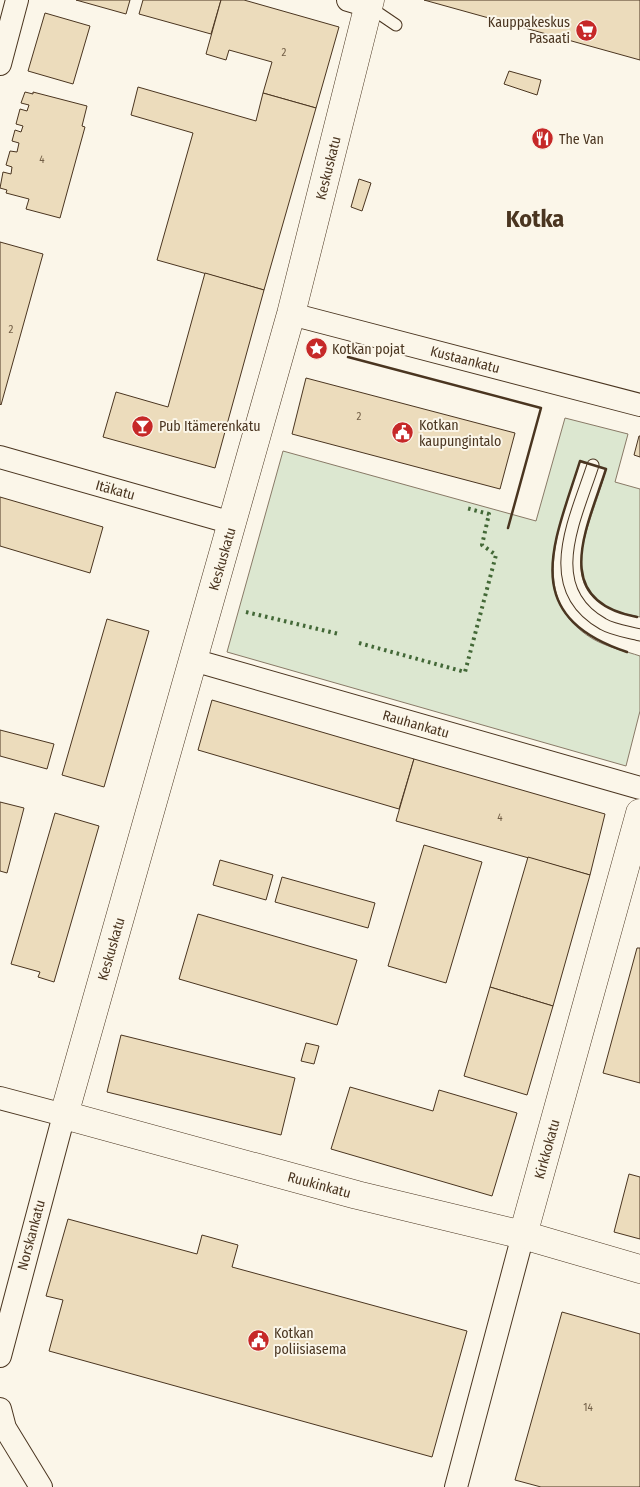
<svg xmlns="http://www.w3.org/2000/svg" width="640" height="1487" viewBox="0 0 640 1487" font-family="'Fira Sans Condensed',sans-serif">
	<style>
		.green { fill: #dce7d0; stroke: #887966 }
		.building { fill: #ecdcbc; stroke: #4a3520 }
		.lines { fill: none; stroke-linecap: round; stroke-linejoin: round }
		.service-casing { stroke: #4a3520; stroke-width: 13 }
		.minor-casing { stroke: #4a3520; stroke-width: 24 }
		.tertiary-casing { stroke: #4a3520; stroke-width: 29 }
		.secondary-casing { stroke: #4a3520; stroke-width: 29 }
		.service { stroke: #fbf6e9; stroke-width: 11 }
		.minor { stroke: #fbf6e9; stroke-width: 22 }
		.tertiary { stroke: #fbf6e9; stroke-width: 28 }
		.secondary { stroke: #fbf6e9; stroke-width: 28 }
		.hedge { stroke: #436837; stroke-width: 4; stroke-dasharray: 2.5 4; stroke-linecap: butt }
		.wall { stroke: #4a3520; stroke-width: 2.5 }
		.labels { text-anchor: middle; stroke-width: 4; stroke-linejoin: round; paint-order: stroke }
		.number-label { font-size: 11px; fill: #725f47 }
		.poi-label { font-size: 14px; fill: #4a3520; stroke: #fbf6e9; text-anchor: start }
		.street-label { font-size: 14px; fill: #4a3520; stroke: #fbf6e9 }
		.town-label { font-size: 24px; font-weight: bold; fill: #4a3520; stroke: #fbf6e9 }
	</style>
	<rect width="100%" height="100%" fill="#fbf6e9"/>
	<path class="green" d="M 565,418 L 628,434 L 615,482 L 640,489 L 640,617 C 543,601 591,529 606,469 L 580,462 C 562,520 524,598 593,639 C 607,647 625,651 640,656 L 640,711 L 626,766 L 227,652 L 283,451 L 536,521 Z"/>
	<g class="building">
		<polygon points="76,0 130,0 126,14"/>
		<polygon points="143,0 221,0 211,34 139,14"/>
		<polygon points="221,0 244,0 339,27 316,108 263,93 272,62 229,50 226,60 206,54"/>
		<polygon points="424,0 640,0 640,60"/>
		<polygon points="45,13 90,26 73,84 28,71"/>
		<polygon points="509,71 541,80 537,95 504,84"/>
		<polygon points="138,87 256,121 263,93 316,108 264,290 157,260 193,133 131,115"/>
		<polygon points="25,92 33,94 33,92 87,106 82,126 85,127 60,218 26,209 29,199 6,193 7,190 0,188 3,172 11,174 12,167 6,165 10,151 17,152 19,143 12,141 15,130 21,132 23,126 16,124 20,109 27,111 29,105 21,103"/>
		<polygon points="359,179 371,183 362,211 351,207"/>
		<polygon points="0,242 43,254 1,405 0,404"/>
		<polygon points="205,273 264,290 215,468 103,437 116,392 168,407"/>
		<polygon points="306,378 515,433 500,489 292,434"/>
		<polygon points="639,436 640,436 640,457 634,455"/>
		<polygon points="0,497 103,527 90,573 0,546"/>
		<polygon points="107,619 149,631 104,787 62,775"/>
		<polygon points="212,700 414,759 399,809 198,750"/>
		<polygon points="0,730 54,744 47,769 0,756"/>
		<polygon points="414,759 605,814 590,875 396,821"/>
		<polygon points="0,802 24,808 7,873 0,871"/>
		<polygon points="55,813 99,826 54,982 38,977 40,972 11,964"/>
		<polygon points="424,845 482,862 446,983 388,966"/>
		<polygon points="528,857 590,875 553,1006 490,987"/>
		<polygon points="220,860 273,875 266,900 213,885"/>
		<polygon points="282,877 375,903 368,928 275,902"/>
		<polygon points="198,914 357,960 337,1025 179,979"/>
		<polygon points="637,948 640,948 640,1083 603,1073"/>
		<polygon points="490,987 553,1006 527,1095 464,1076"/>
		<polygon points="121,1035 295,1078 281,1135 107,1092"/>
		<polygon points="306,1043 319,1046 314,1064 301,1061"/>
		<polygon points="350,1087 433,1111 439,1090 517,1113 492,1196 331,1149"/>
		<polygon points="629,1174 640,1177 640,1239 614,1232"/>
		<polygon points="68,1219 197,1254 202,1235 238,1245 232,1267 467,1331 432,1457 49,1351 63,1300 46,1296"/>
		<polygon points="562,1312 640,1334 640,1487 541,1487 515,1480"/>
	</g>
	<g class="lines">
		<defs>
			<g id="service">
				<polyline points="368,6 396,25"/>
				<path d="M 593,465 C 576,518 539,588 603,624 C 613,630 629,632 640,635"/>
			</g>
			<g id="minor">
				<polyline points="348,0 368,6"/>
				<polyline points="0,64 17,0"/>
				<path id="s1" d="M 291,314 L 640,405"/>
				<path id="s2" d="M 0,457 L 232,523"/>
				<path id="s3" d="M 193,660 L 640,788"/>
				<polyline points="0,1098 64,1115 0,1356"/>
				<polyline points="0,1409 5,1428 41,1487"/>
				<polyline points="456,1487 523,1235"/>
			</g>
			<polyline id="tertiary" points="523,1235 640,1269"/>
			<g id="secondary">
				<path id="s4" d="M 370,0 L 291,314 L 64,1115 L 357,1195 L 523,1235 L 640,813"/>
			</g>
		</defs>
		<use href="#service" class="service-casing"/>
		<use href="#minor" class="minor-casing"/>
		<use href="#tertiary" class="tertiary-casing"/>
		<use href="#secondary" class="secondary-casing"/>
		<use href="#service" class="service"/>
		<use href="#minor" class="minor"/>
		<use href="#tertiary" class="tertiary"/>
		<use href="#secondary" class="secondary"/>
		<g class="hedge">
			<polyline points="246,612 339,634"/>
			<polyline points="359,643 465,672 496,555 482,545 489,514 466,508"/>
		</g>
		<g class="wall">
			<polyline points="348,357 541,408 508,528"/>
			<path d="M 627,652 C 517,615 554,544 580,461 L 606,469 C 588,526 548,601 637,617"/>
		</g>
	</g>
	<defs>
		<symbol id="supermarket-disc" viewBox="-11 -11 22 22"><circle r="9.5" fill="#c62828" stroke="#fbf6e9"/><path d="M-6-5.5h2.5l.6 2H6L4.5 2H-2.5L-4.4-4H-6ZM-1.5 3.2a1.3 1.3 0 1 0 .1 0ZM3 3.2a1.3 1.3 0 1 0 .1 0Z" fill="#fff"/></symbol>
		<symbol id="restaurant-disc" viewBox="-11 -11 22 22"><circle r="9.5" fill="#c62828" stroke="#fbf6e9"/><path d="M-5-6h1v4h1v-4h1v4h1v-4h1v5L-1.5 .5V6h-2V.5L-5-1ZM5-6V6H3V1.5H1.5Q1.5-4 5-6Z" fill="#fff"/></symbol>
		<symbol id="sight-disc" viewBox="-11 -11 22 22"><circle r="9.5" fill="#c62828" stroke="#fbf6e9"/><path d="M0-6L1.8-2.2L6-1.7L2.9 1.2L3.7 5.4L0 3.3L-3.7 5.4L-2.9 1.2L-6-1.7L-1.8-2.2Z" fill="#fff"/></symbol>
		<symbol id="bar-disc" viewBox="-11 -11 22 22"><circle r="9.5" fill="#c62828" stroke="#fbf6e9"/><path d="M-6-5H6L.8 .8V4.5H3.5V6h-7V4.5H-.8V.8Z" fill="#fff"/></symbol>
		<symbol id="civic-disc" viewBox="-11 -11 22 22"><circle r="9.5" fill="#c62828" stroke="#fbf6e9"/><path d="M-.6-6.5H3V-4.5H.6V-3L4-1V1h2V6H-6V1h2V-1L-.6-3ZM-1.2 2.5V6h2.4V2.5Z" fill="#fff"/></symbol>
	</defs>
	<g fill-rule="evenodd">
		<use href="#supermarket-disc" x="574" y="18" width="25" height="25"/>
		<use href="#restaurant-disc" x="530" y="126" width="25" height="25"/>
		<use href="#sight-disc" x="304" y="336" width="25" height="25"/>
		<use href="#bar-disc" x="130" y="414" width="25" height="25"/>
		<use href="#civic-disc" x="390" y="420" width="25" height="25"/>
		<use href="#civic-disc" x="246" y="1328" width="25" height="25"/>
	</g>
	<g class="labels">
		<g class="number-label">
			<text x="284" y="56">2</text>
			<text x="42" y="163">4</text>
			<text x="11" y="333">2</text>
			<text x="359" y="420">2</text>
			<text x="500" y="821">4</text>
			<text x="588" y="1411">14</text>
		</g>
		<g class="poi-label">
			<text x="570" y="27" text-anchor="end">Kauppakeskus<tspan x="570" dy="16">Pasaati</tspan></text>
			<text x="559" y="144">The Van</text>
			<text x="332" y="354">Kotkan pojat</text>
			<text x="419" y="430">Kotkan<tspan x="419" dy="16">kaupungintalo</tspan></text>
			<text x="159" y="431">Pub Itämerenkatu</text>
			<text x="274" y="1338">Kotkan<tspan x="274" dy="16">poliisiasema</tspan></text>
		</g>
		<g class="street-label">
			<text transform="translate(328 168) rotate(-76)" y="5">Keskuskatu</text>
			<text dy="5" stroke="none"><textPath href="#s1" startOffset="180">Kustaankatu</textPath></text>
			<text dy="5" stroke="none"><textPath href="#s2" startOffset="120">Itäkatu</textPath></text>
			<text transform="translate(222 559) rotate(-74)" y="5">Keskuskatu</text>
			<text dy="5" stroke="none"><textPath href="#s3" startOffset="232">Rauhankatu</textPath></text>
			<text transform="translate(111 949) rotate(-74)" y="5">Keskuskatu</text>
			<text dy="5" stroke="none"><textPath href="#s4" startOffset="1720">Kirkkokatu</textPath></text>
			<text dy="5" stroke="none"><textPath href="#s4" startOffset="1421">Ruukinkatu</textPath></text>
			<text transform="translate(31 1235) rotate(-75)" y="5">Norskankatu</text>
		</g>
		<g class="town-label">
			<text x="535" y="227">Kotka</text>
		</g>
	</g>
</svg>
